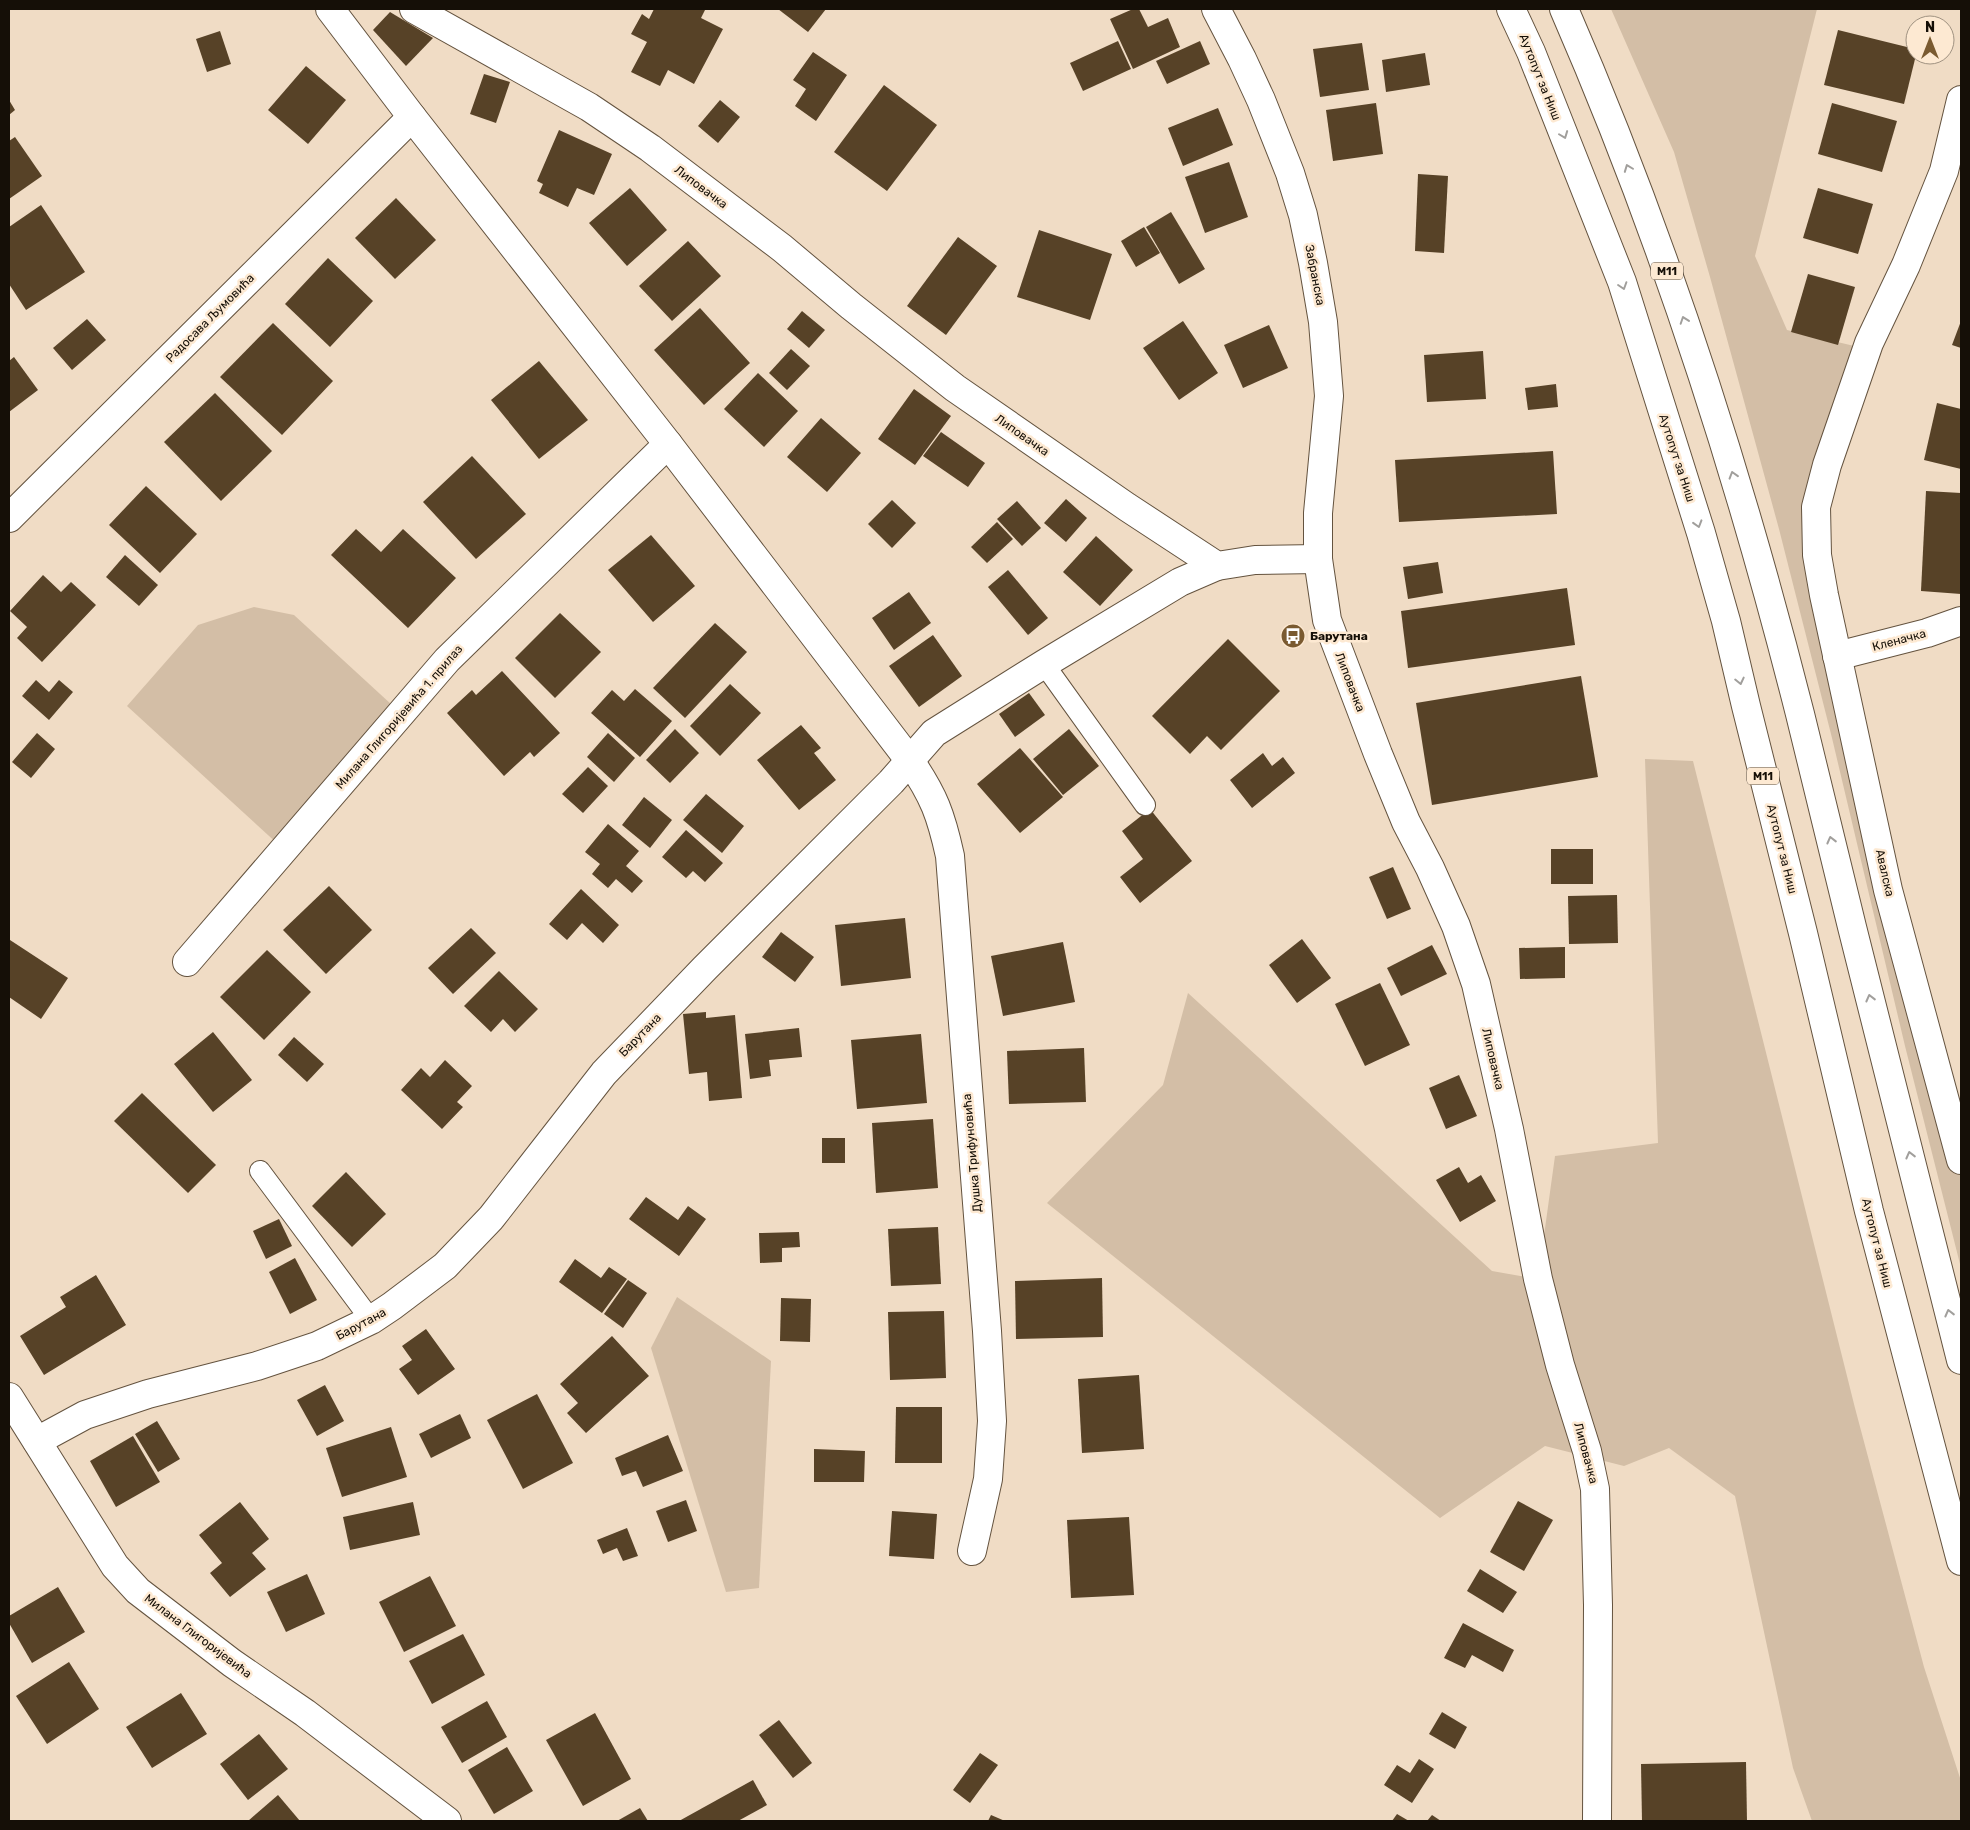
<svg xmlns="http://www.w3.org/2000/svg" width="1970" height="1830" viewBox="0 0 1970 1830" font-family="Rubik,sans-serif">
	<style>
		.green { fill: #d3bea6 }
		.building { fill: #574227 }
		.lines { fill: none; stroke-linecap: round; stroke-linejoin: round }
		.lane-casing { stroke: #64533f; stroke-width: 22 }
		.street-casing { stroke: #64533f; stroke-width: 30 }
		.highway-casing { stroke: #64533f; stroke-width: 30 }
		.lane { stroke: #fff; stroke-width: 20 }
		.street { stroke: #fff; stroke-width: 28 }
		.highway { stroke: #fff; stroke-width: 28 }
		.oneway { stroke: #a19f9c }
		.labels { text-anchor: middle; stroke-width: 5; stroke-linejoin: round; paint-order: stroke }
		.shield { fill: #fde9d2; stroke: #5b5044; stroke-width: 1 }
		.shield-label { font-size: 11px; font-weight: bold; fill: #150f07 }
		.street-label { font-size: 12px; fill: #150f07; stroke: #fde9d2 }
		.poi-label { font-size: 12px; font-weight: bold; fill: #150f07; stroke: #fde9d2; text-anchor: start }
	</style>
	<rect width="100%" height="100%" fill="#f0dcc5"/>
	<g class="green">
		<polygon points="1611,9 1817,9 1755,256 1787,330 1871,350 1816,507 1961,1160 1961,1268 1905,1046 1832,738 1779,529 1710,277 1674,152"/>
		<polygon points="254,607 294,615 404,716 280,846 127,706 198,625"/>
		<polygon points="1645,759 1693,761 1855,1408 1924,1667 1961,1781 1961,1821 1812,1821 1793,1768 1735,1496 1669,1448 1624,1466 1545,1446 1440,1518 1047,1203 1163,1085 1188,993 1492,1271 1538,1279 1555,1156 1658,1143"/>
		<polygon points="677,1297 771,1361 759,1588 726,1592 651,1348"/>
	</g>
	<g class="building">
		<polygon points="654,9 704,9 705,10 701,18 723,29 694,84 668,70 660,86 631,72 647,42 631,34 642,14 649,19"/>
		<polygon points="778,9 826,9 808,32"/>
		<polygon points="1133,9 1139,9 1148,27 1168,18 1180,47 1133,69 1110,19"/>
		<polygon points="390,12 433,38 406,66 373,30"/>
		<polygon points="1838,30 1915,49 1916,55 1904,104 1824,85"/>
		<polygon points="220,31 231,64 207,72 196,39"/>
		<polygon points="1118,41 1131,69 1083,91 1070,63"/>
		<polygon points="1200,41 1210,64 1167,84 1156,61"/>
		<polygon points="1362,43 1369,90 1320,97 1313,49"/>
		<polygon points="813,52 847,75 816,121 795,106 806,89 793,80"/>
		<polygon points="1425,53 1430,85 1386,92 1382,60"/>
		<polygon points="306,66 346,100 308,144 268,110"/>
		<polygon points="484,74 510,82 496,123 470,114"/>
		<polygon points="884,85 937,125 887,191 834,152"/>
		<polygon points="9,100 15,110 9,115"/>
		<polygon points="720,100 740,117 718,143 698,126"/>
		<polygon points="1376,103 1383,154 1333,161 1326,110"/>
		<polygon points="1832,103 1897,121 1882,172 1818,154"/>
		<polygon points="1218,108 1233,145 1183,166 1168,128"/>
		<polygon points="559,130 612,154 594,195 577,188 568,207 539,193 543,184 537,181"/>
		<polygon points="15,137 42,176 9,199 9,141"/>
		<polygon points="1229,162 1248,217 1205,233 1185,177"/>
		<polygon points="1418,174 1448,176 1444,253 1415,251"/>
		<polygon points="630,188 667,230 627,266 589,223"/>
		<polygon points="1818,188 1873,204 1858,254 1803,238"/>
		<polygon points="396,198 436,240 395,279 355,238"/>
		<polygon points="41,205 85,272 26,310 9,284 9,227"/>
		<polygon points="1171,212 1205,269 1179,284 1146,227"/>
		<polygon points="1144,227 1160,253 1136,267 1121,241"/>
		<polygon points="1039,230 1112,254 1090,320 1017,297"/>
		<polygon points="958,237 997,266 946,335 907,306"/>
		<polygon points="688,241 721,276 672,321 639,286"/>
		<polygon points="328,258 373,301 330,347 285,304"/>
		<polygon points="1808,274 1855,287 1838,345 1791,332"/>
		<polygon points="700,308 750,363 704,405 654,350"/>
		<polygon points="802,311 825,330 809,348 787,329"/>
		<polygon points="87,319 106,340 72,370 53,348"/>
		<polygon points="1183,321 1218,373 1179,400 1143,348"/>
		<polygon points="1961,321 1961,348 1952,345"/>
		<polygon points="273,323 333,381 282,435 220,377"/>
		<polygon points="1269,325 1288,368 1243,388 1224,345"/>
		<polygon points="791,349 810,366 787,390 769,373"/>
		<polygon points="1483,351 1486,399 1427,402 1424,355"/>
		<polygon points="14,357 38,390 9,412 9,361"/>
		<polygon points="539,361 588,420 539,459 491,400"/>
		<polygon points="758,373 798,411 764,447 724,409"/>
		<polygon points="1556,384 1558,407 1528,410 1525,388"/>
		<polygon points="914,389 951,416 915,465 878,439"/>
		<polygon points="215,393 272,451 221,501 164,442"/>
		<polygon points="1937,403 1961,409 1961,469 1924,460"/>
		<polygon points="821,418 861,453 827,492 787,457"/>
		<polygon points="941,432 985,463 968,487 923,456"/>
		<polygon points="1553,451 1557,514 1399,522 1395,460"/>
		<polygon points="472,456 526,514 476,559 423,502"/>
		<polygon points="146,486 197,534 160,573 109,525"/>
		<polygon points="1926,491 1961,493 1961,594 1921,591"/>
		<polygon points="1066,499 1087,518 1066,542 1044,523"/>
		<polygon points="892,500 916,523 892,548 868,524"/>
		<polygon points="1017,501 1041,528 1022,546 997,519"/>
		<polygon points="997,522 1013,539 987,563 971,547"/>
		<polygon points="356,529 381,552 403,529 456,578 408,628 331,555"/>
		<polygon points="651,535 695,586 653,622 608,570"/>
		<polygon points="1096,536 1133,570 1100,606 1063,572"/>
		<polygon points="125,555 158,585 139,606 106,577"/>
		<polygon points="1438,562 1443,593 1408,599 1403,567"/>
		<polygon points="1008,570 1048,618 1028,635 988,587"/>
		<polygon points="43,575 61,592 71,582 96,605 42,662 17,638 27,627 10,611"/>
		<polygon points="1567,588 1575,645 1408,668 1401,611"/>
		<polygon points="909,592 931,623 894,650 872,618"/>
		<polygon points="560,613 601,652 555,698 515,658"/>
		<polygon points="715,623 747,652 685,718 653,688"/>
		<polygon points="933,635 962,676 919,707 889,666"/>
		<polygon points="1228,639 1280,691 1221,750 1207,736 1190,754 1152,716"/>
		<polygon points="502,671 560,733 534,757 530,752 504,776 447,713 472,690 476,695"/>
		<polygon points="1581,676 1598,777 1432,805 1416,703"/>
		<polygon points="36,680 49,692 59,680 73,692 49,720 22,696"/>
		<polygon points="730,684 761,713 720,756 690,726"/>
		<polygon points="635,689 672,721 640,757 591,713 612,690 624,701"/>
		<polygon points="1029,693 1045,715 1015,737 999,714"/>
		<polygon points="801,725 821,748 814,753 836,780 799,810 757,760"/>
		<polygon points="675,729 699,753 670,783 646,760"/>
		<polygon points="1069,729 1099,766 1063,795 1033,759"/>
		<polygon points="37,733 55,749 31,778 12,762"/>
		<polygon points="608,733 635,758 614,782 587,757"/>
		<polygon points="1020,748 1063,797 1020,833 977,784"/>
		<polygon points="1263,753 1272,766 1283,757 1295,773 1252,808 1230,780"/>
		<polygon points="588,767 608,786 583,813 562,794"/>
		<polygon points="706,794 744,826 722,853 683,820"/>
		<polygon points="644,797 672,820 650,848 622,825"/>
		<polygon points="1150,809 1192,861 1140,903 1120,877 1143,859 1122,831"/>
		<polygon points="608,824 639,851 626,866 643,881 632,893 616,879 608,888 592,874 600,864 585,852"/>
		<polygon points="686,830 723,863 705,882 693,871 686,878 662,857"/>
		<rect x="1551" y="849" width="42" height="35"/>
		<polygon points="1393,867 1411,909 1387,919 1369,877"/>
		<polygon points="329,886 372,930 326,974 283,930"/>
		<polygon points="581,889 619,925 603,943 582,923 567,940 549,924"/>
		<polygon points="1617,895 1618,943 1569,944 1568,896"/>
		<polygon points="905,918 911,978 841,986 835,925"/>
		<polygon points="471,928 496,953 453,994 428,968"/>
		<polygon points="781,932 814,957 795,982 762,957"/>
		<polygon points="1302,939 1331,978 1297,1003 1269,965"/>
		<polygon points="10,940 68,978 41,1019 9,997"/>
		<polygon points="1063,942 1075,1002 1003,1016 991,956"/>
		<polygon points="1432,945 1447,974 1401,996 1387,968"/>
		<polygon points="1565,947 1565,978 1520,979 1519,948"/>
		<polygon points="267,950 311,992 264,1040 220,997"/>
		<polygon points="499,971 538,1009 515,1032 503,1019 491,1032 464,1006"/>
		<polygon points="1380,983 1410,1045 1365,1066 1335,1004"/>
		<polygon points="706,1012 706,1018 735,1015 742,1098 709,1101 707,1072 689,1074 683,1014"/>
		<polygon points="799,1028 802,1057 769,1060 771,1076 750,1079 745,1034"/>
		<polygon points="213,1032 252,1080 213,1112 174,1064"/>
		<polygon points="921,1034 927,1103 857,1109 851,1040"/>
		<polygon points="294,1037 324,1064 307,1082 278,1055"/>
		<polygon points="1084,1048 1086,1102 1009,1104 1007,1051"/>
		<polygon points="445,1060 472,1086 457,1102 463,1107 442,1129 401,1090 421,1068 430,1077"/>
		<polygon points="1459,1075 1477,1116 1446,1129 1429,1088"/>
		<polygon points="142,1093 216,1165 188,1193 114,1121"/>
		<polygon points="933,1119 938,1188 876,1193 872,1123"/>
		<rect x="822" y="1138" width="23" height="25"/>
		<polygon points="1459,1167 1468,1183 1481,1175 1496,1201 1460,1222 1436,1180"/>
		<polygon points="346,1172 386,1214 352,1247 312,1206"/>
		<polygon points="646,1197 678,1220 688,1206 706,1219 679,1256 629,1219"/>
		<polygon points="279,1219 292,1246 266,1259 253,1231"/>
		<polygon points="938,1227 941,1284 891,1286 888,1229"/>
		<polygon points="799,1232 800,1247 782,1248 782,1262 760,1263 759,1233"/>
		<polygon points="295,1258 317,1300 290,1314 269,1272"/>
		<polygon points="575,1259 601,1278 609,1267 627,1279 602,1313 559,1282"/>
		<polygon points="96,1275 126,1325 44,1375 20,1336 66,1307 60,1297"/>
		<polygon points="1102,1278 1103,1337 1016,1339 1015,1281"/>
		<polygon points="628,1280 647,1293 623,1328 604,1314"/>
		<polygon points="781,1298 811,1299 810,1342 780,1341"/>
		<polygon points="944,1311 946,1378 890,1380 888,1312"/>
		<polygon points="426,1329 455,1369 418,1395 399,1369 412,1360 402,1346"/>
		<polygon points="612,1336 649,1376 586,1433 567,1413 578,1403 560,1384"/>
		<polygon points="1139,1375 1144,1449 1082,1453 1078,1379"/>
		<polygon points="325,1385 344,1421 317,1436 297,1400"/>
		<polygon points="537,1394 573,1463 523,1489 487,1420"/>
		<polygon points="896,1407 942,1407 942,1463 895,1463"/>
		<polygon points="460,1414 471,1438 431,1458 419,1434"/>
		<polygon points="157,1421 180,1459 158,1472 135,1434"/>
		<polygon points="391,1427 407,1477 342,1497 326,1448"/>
		<polygon points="668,1435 683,1471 643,1487 636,1471 622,1476 615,1458"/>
		<polygon points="133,1436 160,1482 116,1507 90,1461"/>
		<polygon points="814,1449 865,1451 864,1482 814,1482"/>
		<polygon points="686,1500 697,1531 668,1542 656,1511"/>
		<polygon points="1518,1501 1553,1520 1524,1571 1490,1552"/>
		<polygon points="240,1502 269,1539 252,1553 266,1569 230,1597 210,1573 222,1563 199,1535"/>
		<polygon points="413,1502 420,1535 350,1550 343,1517"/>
		<polygon points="892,1511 937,1514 934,1559 889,1556"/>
		<polygon points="1129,1517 1134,1595 1071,1598 1067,1520"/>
		<polygon points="627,1528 638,1556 623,1561 617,1548 603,1554 597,1540"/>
		<polygon points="1480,1569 1517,1592 1503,1613 1467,1591"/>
		<polygon points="307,1574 325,1614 286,1632 267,1592"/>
		<polygon points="430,1576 456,1626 404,1652 379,1602"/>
		<polygon points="58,1587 85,1632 32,1663 9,1623 9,1616"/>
		<polygon points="1463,1623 1514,1650 1503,1672 1472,1655 1465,1668 1444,1658"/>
		<polygon points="463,1634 485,1675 432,1704 409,1661"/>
		<polygon points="69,1662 99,1709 47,1744 16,1696"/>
		<polygon points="181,1693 207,1734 152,1768 126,1727"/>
		<polygon points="487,1701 507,1737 462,1763 441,1727"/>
		<polygon points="1442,1712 1467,1727 1455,1749 1429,1734"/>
		<polygon points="595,1713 631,1779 583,1806 546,1740"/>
		<polygon points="779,1720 812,1763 793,1778 759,1735"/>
		<polygon points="259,1734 288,1769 248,1800 220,1764"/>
		<polygon points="507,1747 533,1791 494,1814 468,1770"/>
		<polygon points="980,1753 998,1765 970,1803 953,1790"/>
		<polygon points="1419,1759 1434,1769 1412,1803 1384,1785 1397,1765 1410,1773"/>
		<polygon points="1746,1762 1747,1821 1642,1821 1641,1764"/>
		<polygon points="753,1780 767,1805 738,1821 679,1821"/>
		<polygon points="278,1795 300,1821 248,1821"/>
		<polygon points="640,1808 648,1821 617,1821"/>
		<polygon points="1397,1814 1409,1821 1392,1821"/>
		<polygon points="991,1815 1005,1821 988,1821"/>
		<polygon points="1432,1815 1441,1821 1427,1821"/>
	</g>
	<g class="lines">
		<defs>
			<g id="lane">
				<polyline points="1044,664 1145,805"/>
				<polyline points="260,1171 371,1320"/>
			</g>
			<g id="street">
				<path d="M 330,9 L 412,117 L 668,444 L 910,761 C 934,796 941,815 950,856 L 987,1331 L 992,1421 L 988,1479 L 972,1551"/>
				<polyline points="414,9 589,107 650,148 782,248 851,306 955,388 1127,507 1217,566 1255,560 1318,559"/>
				<polyline points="1216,9 1242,59 1261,100 1290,173 1303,215 1313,263 1323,322 1329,396 1318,513 1318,559 1327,620 1378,754 1406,822 1430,868 1456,926 1476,984 1509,1129 1538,1279 1560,1365 1587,1451 1595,1489 1598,1605 1597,1821"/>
				<polyline points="1961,100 1944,171 1906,265 1869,343 1827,465 1816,507 1817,555 1824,595 1888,890 1961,1160"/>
				<polyline points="9,518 412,117"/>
				<polyline points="1837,656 1927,633 1961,621"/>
				<polyline points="187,962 447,660 668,444"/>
				<polyline points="9,1397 115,1566 138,1591 232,1663 305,1713 447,1821"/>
				<polyline points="37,1441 85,1415 148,1394 257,1366 317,1346 371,1320 392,1306 445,1266 491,1218 604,1073 705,968 891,782 934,733 1044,664 1180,582 1217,566"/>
			</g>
			<g id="highway">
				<polyline points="1511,9 1531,52 1622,282 1701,533 1726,621 1746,706 1803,933 1869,1211 1961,1561"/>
				<path d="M 1564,9 C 1663,236 1739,473 1800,714 C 1818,785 1834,856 1852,927 C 1888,1072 1925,1216 1961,1360"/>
			</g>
		</defs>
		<use href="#lane" class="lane-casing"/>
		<use href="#street" class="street-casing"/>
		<use href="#highway" class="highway-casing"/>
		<use href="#lane" class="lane"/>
		<use href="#street" class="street"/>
		<use href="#highway" class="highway"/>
	</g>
	<defs><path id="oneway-chevron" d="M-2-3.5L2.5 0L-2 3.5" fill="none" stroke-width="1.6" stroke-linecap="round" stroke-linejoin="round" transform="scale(1.25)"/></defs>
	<g class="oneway">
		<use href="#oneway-chevron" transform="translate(1564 135) rotate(69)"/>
		<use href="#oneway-chevron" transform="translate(1628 168) rotate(-111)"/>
		<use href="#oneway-chevron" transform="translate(1623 286) rotate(72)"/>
		<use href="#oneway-chevron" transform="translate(1684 320) rotate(-109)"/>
		<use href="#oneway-chevron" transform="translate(1733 475) rotate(-107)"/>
		<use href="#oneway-chevron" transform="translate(1698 524) rotate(73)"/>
		<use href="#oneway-chevron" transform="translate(1740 681) rotate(77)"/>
		<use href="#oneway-chevron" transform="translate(1831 840) rotate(-104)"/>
		<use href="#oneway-chevron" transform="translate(1870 998) rotate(-104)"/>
		<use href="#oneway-chevron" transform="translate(1910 1155) rotate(-104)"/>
		<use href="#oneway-chevron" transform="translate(1949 1313) rotate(-104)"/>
	</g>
	<defs>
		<symbol id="bus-disc" viewBox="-11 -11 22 22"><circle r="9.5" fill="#7a5a30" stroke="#fde9d2"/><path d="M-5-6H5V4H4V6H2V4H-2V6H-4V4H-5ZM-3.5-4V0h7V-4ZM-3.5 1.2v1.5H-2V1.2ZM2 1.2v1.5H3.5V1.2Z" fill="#fff"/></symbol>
	</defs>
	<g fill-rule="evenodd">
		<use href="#bus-disc" x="1279" y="622" width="28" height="28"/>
	</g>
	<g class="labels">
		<g class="shield">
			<rect x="1651" y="262.5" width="32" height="17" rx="4"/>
			<rect x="1747" y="767.5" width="32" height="17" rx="4"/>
		</g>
		<g class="shield-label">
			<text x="1667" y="275">M11</text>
			<text x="1763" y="780">M11</text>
		</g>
		<g class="street-label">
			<text transform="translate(1540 77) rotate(68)" y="4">Аутопут за Ниш</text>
			<text transform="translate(701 187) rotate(37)" y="4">Липовачка</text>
			<text transform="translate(1315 275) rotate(79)" y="4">Забранска</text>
			<text transform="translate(210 318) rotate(-45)" y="4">Радосава Љумовића</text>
			<text transform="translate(1022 435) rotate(35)" y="4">Липовачка</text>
			<text transform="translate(1677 458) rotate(72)" y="4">Аутопут за Ниш</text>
			<text transform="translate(1899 640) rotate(-15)" y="4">Кленачка</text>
			<text transform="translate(1350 682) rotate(69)" y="4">Липовачка</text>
			<text transform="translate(399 717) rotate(-49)" y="4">Милана Глигоријевића 1. прилаз</text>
			<text transform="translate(1782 849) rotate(76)" y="4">Аутопут за Ниш</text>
			<text transform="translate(1885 873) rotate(77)" y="4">Авалска</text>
			<text transform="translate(640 1035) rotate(-46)" y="4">Барутана</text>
			<text transform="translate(1493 1059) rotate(77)" y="4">Липовачка</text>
			<text transform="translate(972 1153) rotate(-95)" y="4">Душка Трифуновића</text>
			<text transform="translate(1877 1243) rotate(76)" y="4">Аутопут за Ниш</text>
			<text transform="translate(361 1324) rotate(-28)" y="4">Барутана</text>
			<text transform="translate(1586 1453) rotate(75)" y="4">Липовачка</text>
			<text transform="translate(198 1636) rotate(37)" y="4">Милана Глигоријевића</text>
		</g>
		<g class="poi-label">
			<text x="1310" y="640">Барутана</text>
		</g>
	</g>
	<rect width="1970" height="1830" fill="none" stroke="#150f07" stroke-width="20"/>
	<g transform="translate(1930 40)"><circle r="24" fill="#fde9d2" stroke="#a09281"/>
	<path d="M0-4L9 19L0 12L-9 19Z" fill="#7a5a30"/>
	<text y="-8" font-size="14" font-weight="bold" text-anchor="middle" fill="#150f07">N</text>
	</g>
</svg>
